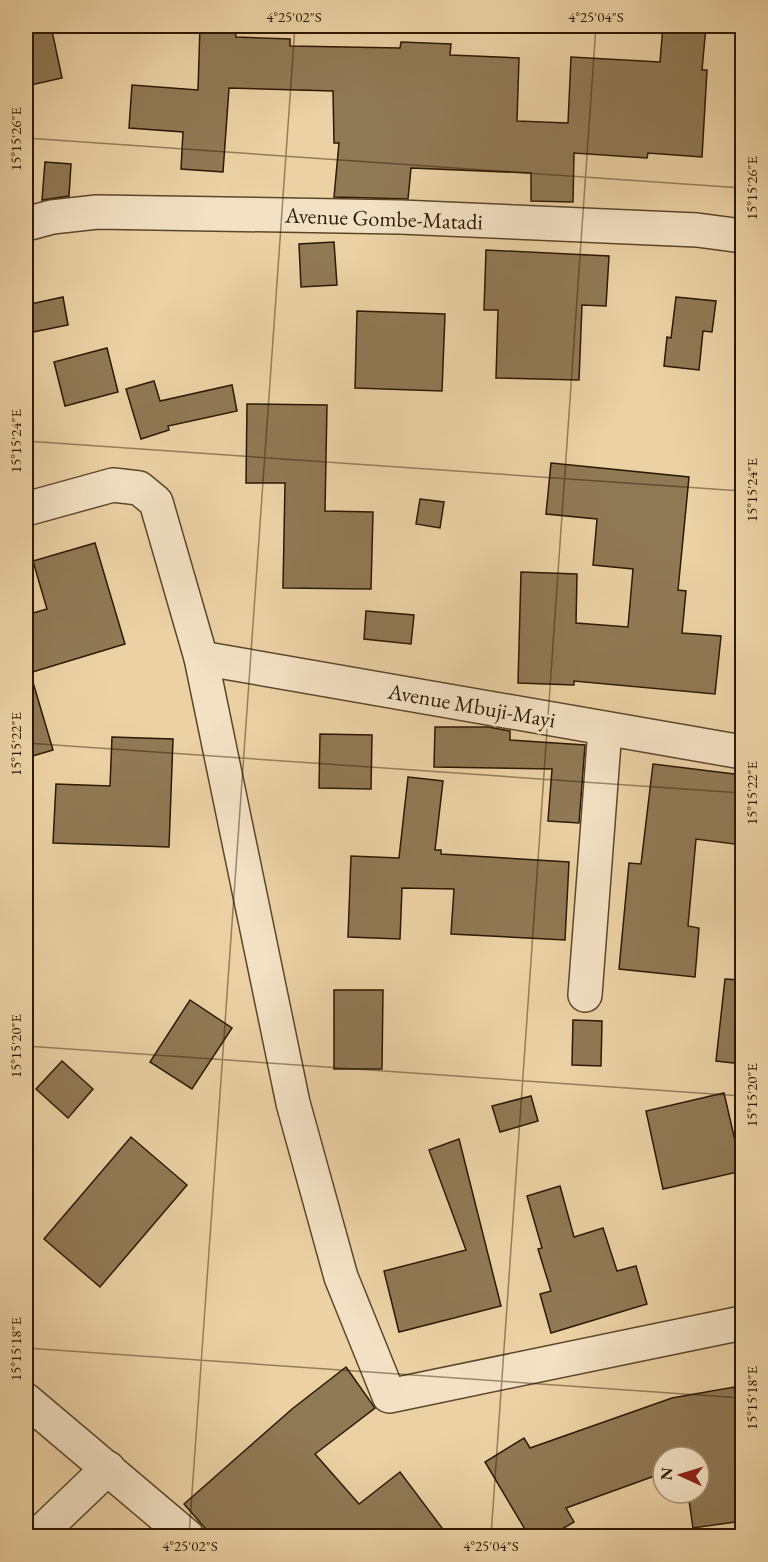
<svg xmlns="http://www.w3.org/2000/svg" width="768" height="1562" viewBox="0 0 768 1562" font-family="'EB Garamond',serif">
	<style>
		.building { fill: #907955; stroke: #2d1900; stroke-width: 1.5 }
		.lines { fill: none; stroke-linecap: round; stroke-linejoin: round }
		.minor-casing { stroke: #5c4729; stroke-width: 36 }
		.minor { stroke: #f2e1c4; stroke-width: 33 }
		.ticks { fill: none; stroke: #2d1900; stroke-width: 1.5; stroke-opacity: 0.45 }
		.labels { text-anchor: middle; stroke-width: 6; stroke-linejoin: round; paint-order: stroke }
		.street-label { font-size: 22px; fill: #2d1900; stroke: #f2e1c4 }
		.neatline { fill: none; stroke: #2d1900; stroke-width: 2 }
		.ticks-label { font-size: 15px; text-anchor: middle; fill: #2d1900 }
	</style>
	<rect width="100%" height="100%" fill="#ebd1a4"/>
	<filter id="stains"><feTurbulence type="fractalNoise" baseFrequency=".00333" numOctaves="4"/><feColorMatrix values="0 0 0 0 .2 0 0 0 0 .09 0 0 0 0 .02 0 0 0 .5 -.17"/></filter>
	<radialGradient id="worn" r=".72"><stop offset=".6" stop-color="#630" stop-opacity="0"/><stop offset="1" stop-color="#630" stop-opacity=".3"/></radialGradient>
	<g class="building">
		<polygon points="26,26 51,26 62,78 26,86"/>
		<polygon points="200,26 235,26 236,37 290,39 290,46 400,48 401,42 451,44 450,55 519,58 517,121 568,123 571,57 660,62 663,26 706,26 702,70 707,70 702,157 648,153 647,158 574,153 573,202 531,201 531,173 411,168 408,199 334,197 339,143 334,143 333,91 229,88 223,172 181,169 183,132 129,128 132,85 198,90"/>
		<polygon points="45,162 71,164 69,196 42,200"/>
		<polygon points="334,242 337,285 301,287 299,244"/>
		<polygon points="486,250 609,256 606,306 582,305 579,380 496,378 498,310 484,310"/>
		<polygon points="63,297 68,325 28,333 26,305"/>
		<polygon points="676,297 716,301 712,332 703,331 699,370 664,366 667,337 671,338"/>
		<polygon points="357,311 445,314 442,391 355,388"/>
		<polygon points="107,348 118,392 65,406 54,362"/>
		<polygon points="154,381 160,401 232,385 237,411 168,426 169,430 141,439 126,389"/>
		<polygon points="247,404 327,405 325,511 373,512 371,589 283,588 285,483 246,483"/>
		<polygon points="551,463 689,477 678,590 686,591 682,633 721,636 715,694 574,681 574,685 518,683 521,572 577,574 576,623 628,627 633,569 593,565 597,519 546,514"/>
		<polygon points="420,499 444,502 440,528 416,524"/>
		<polygon points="95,543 125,644 26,674 26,615 47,609 33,561"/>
		<polygon points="366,611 414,615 411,644 364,639"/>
		<polygon points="32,679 53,750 26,758 26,680"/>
		<polygon points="435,727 488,727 510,731 510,740 585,745 579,823 548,821 552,769 434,767"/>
		<polygon points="320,734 372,735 371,789 319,788"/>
		<polygon points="112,737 173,739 169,847 53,843 56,784 110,786"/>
		<polygon points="653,764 742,775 742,845 696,839 688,926 699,928 695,977 619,969 629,863 641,864"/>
		<polygon points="408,777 443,781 435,850 441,850 441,854 569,862 565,940 451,934 454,889 402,888 400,939 348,937 351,856 399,858"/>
		<polygon points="725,979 742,980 742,1064 716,1061"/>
		<polygon points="334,990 383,990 382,1069 334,1069"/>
		<polygon points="190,1000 232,1028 192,1089 150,1062"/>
		<polygon points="573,1020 602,1021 601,1066 572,1065"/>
		<polygon points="62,1061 93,1089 68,1118 36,1089"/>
		<polygon points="724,1093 742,1171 663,1189 646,1111"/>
		<polygon points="531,1096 538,1121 500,1132 492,1106"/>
		<polygon points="131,1137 187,1185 100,1287 44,1239"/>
		<polygon points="459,1139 501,1306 399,1332 384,1271 466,1250 429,1150"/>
		<polygon points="560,1186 574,1237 603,1228 617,1271 636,1266 647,1304 551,1333 540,1294 551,1291 538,1249 542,1248 527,1196"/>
		<polygon points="346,1367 375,1408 315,1454 359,1504 400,1472 448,1536 212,1536 184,1504 292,1409"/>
		<polygon points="734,1387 742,1435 742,1521 693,1528 688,1493 699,1493 699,1457 663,1457 663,1473 566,1508 574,1522 550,1536 529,1536 485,1462 524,1438 530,1448 672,1398"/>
	</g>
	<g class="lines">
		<defs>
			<g id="minor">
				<polyline points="26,224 52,217 97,212 400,217 697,230 742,236"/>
				<polyline points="26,509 113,485 139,488 156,502 201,658 293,1103 341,1277 389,1396 742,1323"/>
				<polyline points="201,658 742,752"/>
				<polyline points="585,995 605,729"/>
				<polyline points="26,1400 187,1536"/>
				<polyline points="37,1536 108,1468"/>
			</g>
		</defs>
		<use href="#minor" class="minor-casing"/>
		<use href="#minor" class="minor"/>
	</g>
	<path class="ticks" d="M 26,138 L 742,188M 26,441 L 742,491M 26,743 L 742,793M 26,1046 L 742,1096M 26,1348 L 742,1398M 189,1536 L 295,26M 491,1536 L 596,26"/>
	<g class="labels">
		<g class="street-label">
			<text transform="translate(384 218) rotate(2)" y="8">Avenue Gombe-Matadi</text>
			<text transform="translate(472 705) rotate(10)" y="8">Avenue Mbuji-Mayi</text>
		</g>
	</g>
	<rect width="768" height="1562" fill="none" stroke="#ebd1a4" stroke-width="66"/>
	<g transform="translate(681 1475) rotate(274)"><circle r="28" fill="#f2e1c4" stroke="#a39176" stroke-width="1.5"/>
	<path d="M0-4.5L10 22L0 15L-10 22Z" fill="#8f2418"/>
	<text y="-9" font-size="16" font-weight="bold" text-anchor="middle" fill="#2d1900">N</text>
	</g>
	<rect x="33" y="33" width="702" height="1496" class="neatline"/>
	<g class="ticks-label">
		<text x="294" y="22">4°25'02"S</text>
		<text x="596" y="22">4°25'04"S</text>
		<text transform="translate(16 139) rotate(-90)" y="5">15°15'26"E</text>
		<text transform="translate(752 188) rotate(-90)" y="5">15°15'26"E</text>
		<text transform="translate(16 441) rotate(-90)" y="5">15°15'24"E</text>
		<text transform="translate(752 490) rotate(-90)" y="5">15°15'24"E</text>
		<text transform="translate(16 744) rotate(-90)" y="5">15°15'22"E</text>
		<text transform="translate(752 793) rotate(-90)" y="5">15°15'22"E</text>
		<text transform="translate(16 1046) rotate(-90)" y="5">15°15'20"E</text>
		<text transform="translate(752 1095) rotate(-90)" y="5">15°15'20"E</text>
		<text transform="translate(16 1349) rotate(-90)" y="5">15°15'18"E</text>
		<text transform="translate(752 1398) rotate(-90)" y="5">15°15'18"E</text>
		<text x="190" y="1551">4°25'02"S</text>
		<text x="491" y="1551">4°25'04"S</text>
	</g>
	<rect width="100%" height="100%" filter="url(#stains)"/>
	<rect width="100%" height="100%" fill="url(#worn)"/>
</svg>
